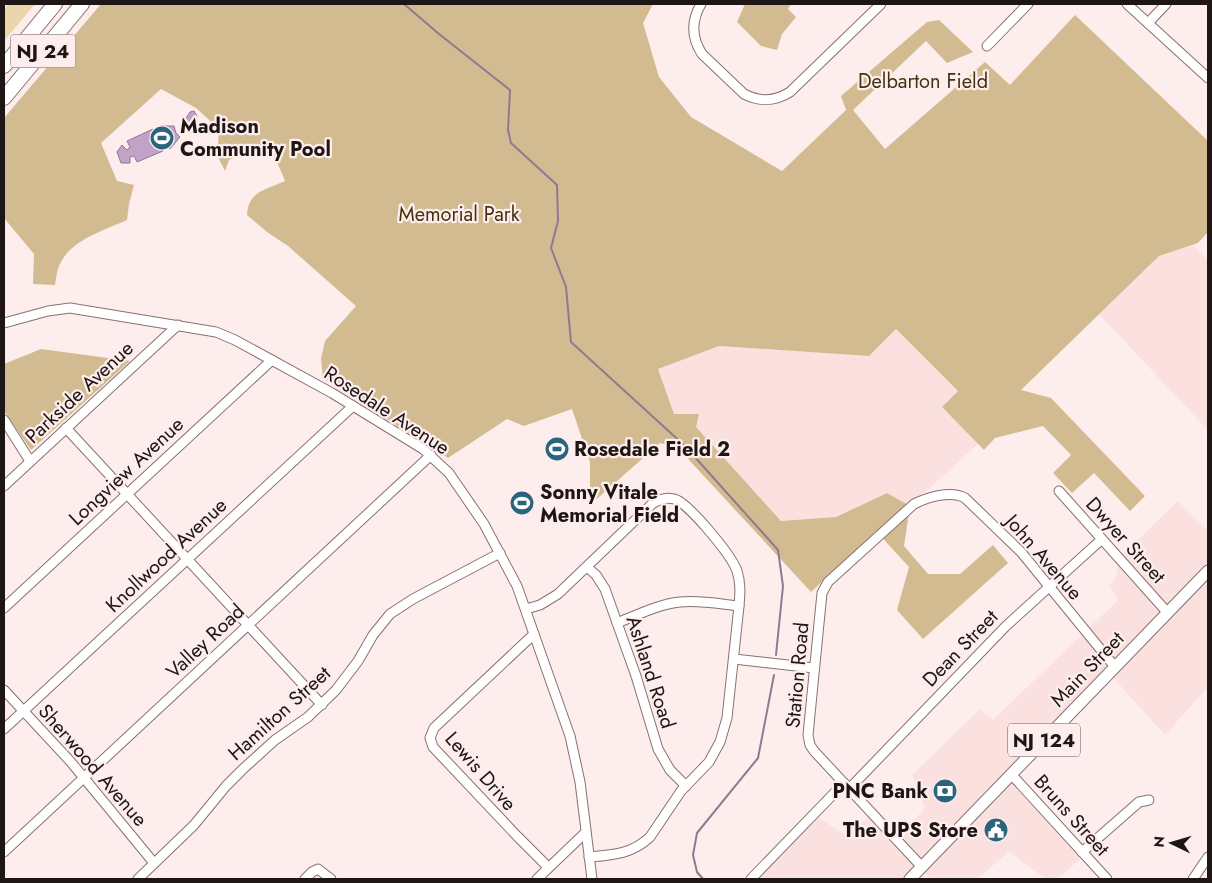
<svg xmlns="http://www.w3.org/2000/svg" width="1212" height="883" viewBox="0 0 1212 883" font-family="Jost,sans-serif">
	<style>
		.built { fill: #fae0de }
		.green { fill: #ebd5aa }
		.forest { fill: #d2bb90 }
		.water { fill: #c2a2c7; stroke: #917892 }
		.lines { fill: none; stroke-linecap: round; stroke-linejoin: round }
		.stream { stroke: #917892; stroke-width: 2 }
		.minor-casing { stroke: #877170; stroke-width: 11 }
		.major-casing { stroke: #877170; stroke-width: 13 }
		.highway-casing { stroke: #877170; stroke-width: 16 }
		.minor { stroke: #fff; stroke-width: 9 }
		.major { stroke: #fff; stroke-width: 11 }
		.highway { stroke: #fff; stroke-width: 14 }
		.labels { text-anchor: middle; stroke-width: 4.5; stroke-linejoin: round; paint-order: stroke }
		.shield { fill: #fdeeed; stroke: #615756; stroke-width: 1 }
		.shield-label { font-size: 19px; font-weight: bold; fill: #1e1615 }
		.park-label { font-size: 20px; fill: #42320e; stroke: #fdeeed }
		.poi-label { font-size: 20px; font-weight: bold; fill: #1e1615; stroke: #fdeeed; text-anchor: start }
		.street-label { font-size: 20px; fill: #1e1615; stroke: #fdeeed }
	</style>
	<rect width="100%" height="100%" fill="#fdeeed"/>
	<g class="built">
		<polygon points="1193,245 1208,260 1208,430 1099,314 1159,256"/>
		<polygon points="896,329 958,391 942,407 978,444 910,506 886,493 836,517 781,521 696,427 674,414 658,369 719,346 869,356"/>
		<polygon points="1178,501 1208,531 1208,687 1165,735 1109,673 1014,775 1085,855 1057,879 1045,879 1009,851 978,879 931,879 920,869 910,879 751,879 814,814 846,836 872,814 896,840 925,808 912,775 979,710 993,720 1118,600 1109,585 1116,577 1119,558"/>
	</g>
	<polygon class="green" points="8,4 35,4 4,41 4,9"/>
	<g class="forest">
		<path d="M 101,4 L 405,4 L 407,6 L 409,4 L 653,4 L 643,23 L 659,77 L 691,117 L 782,171 L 846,110 L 841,96 L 927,22 L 939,20 L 973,52 L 947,63 L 926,41 L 853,110 L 885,149 L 985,62 L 1010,85 L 1075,15 L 1208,141 L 1208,232 L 1198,243 L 1159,256 L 1021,390 L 1051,398 L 1145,496 L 1130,511 L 1094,473 L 1072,493 L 1053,473 L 1071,455 L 1043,426 L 995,438 L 984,450 L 942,407 L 958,391 L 896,329 L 869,356 L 719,346 L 658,369 L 674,414 L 699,414 L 696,427 L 781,521 L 836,517 L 887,493 L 910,506 L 904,546 L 928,574 L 960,574 L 993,545 L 1008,563 L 923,639 L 897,610 L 909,567 L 876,531 L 811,592 L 678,448 L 660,443 L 590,505 L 590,462 L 572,409 L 524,426 L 507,419 L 448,458 L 323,378 L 321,359 L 325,341 L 356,306 L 288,246 L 267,232 L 247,215 C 248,191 266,190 285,181 L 269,143 L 229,160 L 225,171 L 217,155 L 219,131 L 217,127 L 196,108 L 161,89 L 101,143 L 117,181 L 134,185 L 129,204 L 127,220 C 105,230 73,239 61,262 C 57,269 56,278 55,285 L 33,284 L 34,254 L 4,218 L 4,118 Z"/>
		<polygon points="745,4 791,4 788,9 796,17 782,34 777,50 761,46 737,22"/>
		<polygon points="41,349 130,361 31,450 4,411 4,364"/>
	</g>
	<g class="water">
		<polygon points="194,111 197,116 195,122 196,130 191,133 184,121 190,112"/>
		<polygon points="160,126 174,126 176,133 180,137 170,149 164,142 160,145 163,151 137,162 134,156 130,157 130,163 121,163 117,152 122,145 127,150 130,147 127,141 153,129 156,136 160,135"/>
	</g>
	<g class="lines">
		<g class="stream">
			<polyline points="404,4 439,34 510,90 508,130 511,143 557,185 558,221 551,248 566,287 571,342 685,446 778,550 783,586 776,655"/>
			<polyline points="703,879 697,872 693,855 697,833 758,758 774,675"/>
		</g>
		<defs>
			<g id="minor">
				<path d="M 701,4 C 691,21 691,37 702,54 L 744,94 C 760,102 774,102 790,92 L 881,4"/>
				<polyline points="1127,4 1208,78"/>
				<polyline points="1148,23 1166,4"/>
				<polyline points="987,46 1028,4"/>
				<polyline points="4,323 48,311 70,308 216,332 235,340 332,393 423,449 449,473 484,524 517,586 570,736 580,782 592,879"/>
				<polyline points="4,420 30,461"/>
				<polyline points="66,428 322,705"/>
				<polyline points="4,486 178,325"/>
				<polyline points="1059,491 1167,612"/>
				<polyline points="587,567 596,575 605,589 636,676 658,749 670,770 686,786"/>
				<polyline points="4,608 272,360"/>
				<path d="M 526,609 L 540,605 L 558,594 L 652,504 C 658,500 666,497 674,499 C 688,502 732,556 737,571 C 741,583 740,594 739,606 L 727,718 L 720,742 L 709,762 L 681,791 L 650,837 C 632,854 613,855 589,857"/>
				<path d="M 617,623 C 637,615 659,604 680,602 C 700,600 720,604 739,606"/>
				<polyline points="534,634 434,728 430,738 433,747 517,836 548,867"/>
				<polyline points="734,659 814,668"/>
				<polyline points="4,690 70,761 154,863"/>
				<polyline points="4,729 353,406"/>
				<polyline points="1011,774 1107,879"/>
				<polyline points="849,789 1006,626 1102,539"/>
				<polyline points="4,852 431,455"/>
				<polyline points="1082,852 1139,802 1149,800"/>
				<path d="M 922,867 L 814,751 L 810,745 L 808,735 L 822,593 L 828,582 L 914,504 C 928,497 951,490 965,498 L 1021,552 L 1115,667"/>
				<polyline points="138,879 194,825 226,786 243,769 275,740 308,717 336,690 358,661 373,635 390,614 413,599 500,553"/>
				<polyline points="305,879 312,872 318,869 331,879"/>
				<polyline points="537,879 586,832"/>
				<polyline points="751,879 844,783"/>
				<polyline points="1193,879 1208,857"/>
			</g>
			<polyline id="major" points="910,879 1208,571"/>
			<g id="highway">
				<polyline points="4,66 55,4"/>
				<polyline points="4,98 82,4"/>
			</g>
		</defs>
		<use href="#minor" class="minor-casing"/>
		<use href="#major" class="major-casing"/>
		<use href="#highway" class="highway-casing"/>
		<use href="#minor" class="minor"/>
		<use href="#major" class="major"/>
		<use href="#highway" class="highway"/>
	</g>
	<defs>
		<symbol id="stadium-disc" viewBox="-11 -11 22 22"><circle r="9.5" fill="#2b647d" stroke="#fdeeed"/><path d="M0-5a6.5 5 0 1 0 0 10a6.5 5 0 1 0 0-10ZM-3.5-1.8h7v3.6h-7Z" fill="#fff"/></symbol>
		<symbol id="bank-disc" viewBox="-11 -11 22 22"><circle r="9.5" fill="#2b647d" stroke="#fdeeed"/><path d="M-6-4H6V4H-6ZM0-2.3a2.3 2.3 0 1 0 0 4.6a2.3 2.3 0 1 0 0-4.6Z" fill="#fff"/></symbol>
		<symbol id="civic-disc" viewBox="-11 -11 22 22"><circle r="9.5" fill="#2b647d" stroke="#fdeeed"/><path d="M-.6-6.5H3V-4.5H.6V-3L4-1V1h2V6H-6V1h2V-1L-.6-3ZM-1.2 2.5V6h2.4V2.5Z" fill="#fff"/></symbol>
	</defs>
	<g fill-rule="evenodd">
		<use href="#stadium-disc" x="148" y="124" width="28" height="28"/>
		<use href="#stadium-disc" x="543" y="435" width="28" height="28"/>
		<use href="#stadium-disc" x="508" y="489" width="28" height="28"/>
		<use href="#bank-disc" x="931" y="777" width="28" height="28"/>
		<use href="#civic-disc" x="982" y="816" width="28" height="28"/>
	</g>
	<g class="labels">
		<g class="shield">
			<rect x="10.5" y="34.5" width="65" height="33" rx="4"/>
			<rect x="1008" y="723.5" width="72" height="33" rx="4"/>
		</g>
		<g class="shield-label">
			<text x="43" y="58">NJ 24</text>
			<text x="1044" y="747">NJ 124</text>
		</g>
		<g class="park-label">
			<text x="923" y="88">Delbarton Field</text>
			<text x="459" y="221">Memorial Park</text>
		</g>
		<g class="poi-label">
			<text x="180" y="133">Madison<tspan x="180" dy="23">Community Pool</tspan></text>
			<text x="574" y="456">Rosedale Field 2</text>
			<text x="540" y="499">Sonny Vitale<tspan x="540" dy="23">Memorial Field</tspan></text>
			<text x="928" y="798" text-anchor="end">PNC Bank</text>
			<text x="978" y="837" text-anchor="end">The UPS Store</text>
		</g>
		<g class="street-label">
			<text transform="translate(79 392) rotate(-43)" y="7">Parkside Avenue</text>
			<text transform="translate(387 410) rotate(33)" y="7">Rosedale Avenue</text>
			<text transform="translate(126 471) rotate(-43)" y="7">Longview Avenue</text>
			<text transform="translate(1126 540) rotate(48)" y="7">Dwyer Street</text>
			<text transform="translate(166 555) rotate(-43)" y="7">Knollwood Avenue</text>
			<text transform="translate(1044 557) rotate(49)" y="7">John Avenue</text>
			<text transform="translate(205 641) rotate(-43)" y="7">Valley Road</text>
			<text transform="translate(960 648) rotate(-46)" y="7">Dean Street</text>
			<text transform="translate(1087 669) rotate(-46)" y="7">Main Street</text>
			<text transform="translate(651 672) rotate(72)" y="7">Ashland Road</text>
			<text transform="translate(797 675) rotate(-85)" y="7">Station Road</text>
			<text transform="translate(279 713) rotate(-42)" y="7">Hamilton Street</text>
			<text transform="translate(93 765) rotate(49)" y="7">Sherwood Avenue</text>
			<text transform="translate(481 771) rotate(49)" y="7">Lewis Drive</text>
			<text transform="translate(1072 815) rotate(48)" y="7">Bruns Street</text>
		</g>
	</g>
	<rect width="1212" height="883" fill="none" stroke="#1e1615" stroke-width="10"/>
	<g transform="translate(1172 843) rotate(275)" stroke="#fdeeed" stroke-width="4" paint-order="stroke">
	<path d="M0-4L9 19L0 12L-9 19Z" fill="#1e1615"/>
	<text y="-8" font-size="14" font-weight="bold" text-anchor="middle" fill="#1e1615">N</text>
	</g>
</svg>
